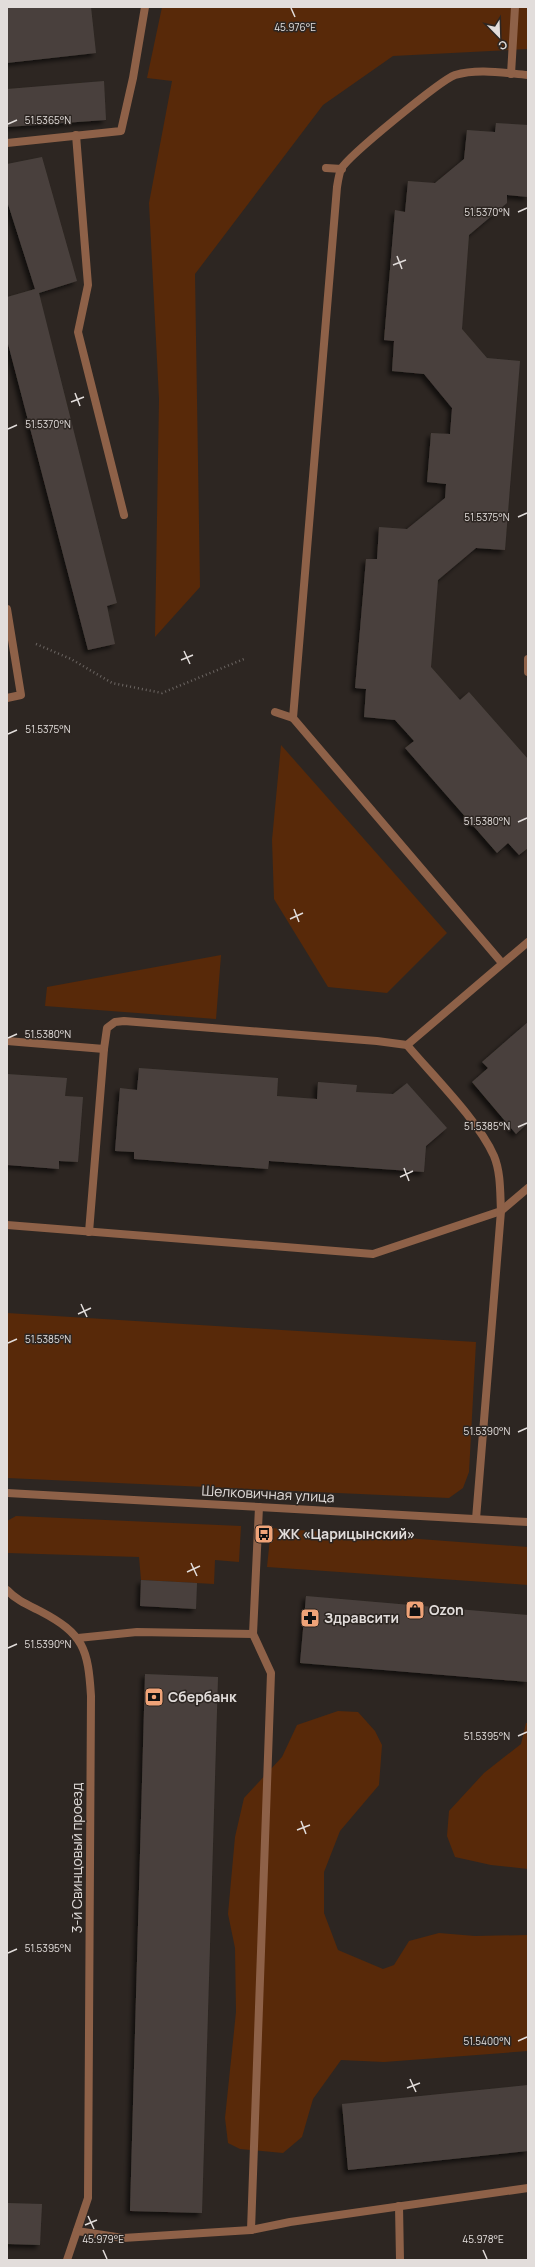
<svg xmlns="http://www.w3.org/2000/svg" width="535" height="2267" viewBox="0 0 535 2267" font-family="Manrope,sans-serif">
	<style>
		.green { fill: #582909 }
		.building { fill: #49413d; filter: url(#shadow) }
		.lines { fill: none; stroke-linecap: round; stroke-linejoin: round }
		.path { stroke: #6c6663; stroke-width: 2.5; stroke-dasharray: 1 3; stroke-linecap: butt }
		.service { stroke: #8e6148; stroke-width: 8 }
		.minor { stroke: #8e6148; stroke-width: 8 }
		.ticks { fill: none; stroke: #e2dddb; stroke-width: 1.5 }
		.labels { text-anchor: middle; stroke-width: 3; stroke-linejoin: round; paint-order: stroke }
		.street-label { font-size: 14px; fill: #e2dddb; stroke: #2d2622 }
		.poi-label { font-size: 14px; font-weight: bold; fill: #e2dddb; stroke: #2d2622; text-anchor: start }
		.ticks-label { font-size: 10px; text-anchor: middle; fill: #e2dddb; stroke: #2d2622; stroke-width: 3; stroke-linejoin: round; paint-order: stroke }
	</style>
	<defs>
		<filter id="shadow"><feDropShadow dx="-3.5" dy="3.5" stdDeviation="2" flood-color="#0009"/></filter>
	</defs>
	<rect width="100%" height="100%" fill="#2d2622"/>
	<g class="green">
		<polygon points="162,7 528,7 528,49 393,56 323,105 195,274 200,587 155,637 159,399 149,203 172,81 147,78"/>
		<polygon points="281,745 447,933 387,993 328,987 274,899 272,840"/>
		<polygon points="221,955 216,1019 45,1006 47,987"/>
		<polygon points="7,1313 476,1342 469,1472 463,1488 449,1498 7,1478"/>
		<polygon points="16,1516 241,1526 239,1562 215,1560 214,1584 141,1580 139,1557 7,1553 7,1521"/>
		<polygon points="271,1528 528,1547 528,1585 267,1567"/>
		<polygon points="338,1711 358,1712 375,1731 382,1745 379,1785 340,1831 324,1872 324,1913 338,1950 383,1969 394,1965 409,1941 439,1933 475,1936 528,1935 528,2051 384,2062 341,2060 313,2099 302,2137 283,2153 240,2149 228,2143 225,2118 236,2012 235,1948 228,1914 235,1837 244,1798 282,1757 297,1725"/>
		<polygon points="526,1723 528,1723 528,1869 491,1865 455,1857 447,1836 449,1811 484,1773 521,1744"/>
	</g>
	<g class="building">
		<polygon points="7,7 91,7 96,53 7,63"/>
		<polygon points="104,81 106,120 7,127 7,89"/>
		<polygon points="496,123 528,125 528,197 507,195 507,203 469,235 462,329 487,358 520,361 505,550 476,548 438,580 431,667 460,700 469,692 528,759 528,848 519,855 508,843 497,853 405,748 414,741 395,720 364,717 366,689 355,688 366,559 377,559 379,527 407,529 445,498 446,484 427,482 431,433 450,434 452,408 424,374 392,371 394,341 384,340 395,210 405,212 408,181 435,183 464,159 467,130 495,132"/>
		<polygon points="42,157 77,281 39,293 117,603 107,606 115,644 88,650 7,340 7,297 35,289 7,201 7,164"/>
		<polygon points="528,1022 528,1123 516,1134 472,1082 488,1068 482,1062"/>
		<polygon points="139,1068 278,1078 277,1096 317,1099 318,1082 357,1085 356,1092 393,1094 407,1083 447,1128 426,1146 424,1172 269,1161 268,1169 134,1159 134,1152 115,1151 120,1088 137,1090"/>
		<polygon points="7,1074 67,1078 65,1096 83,1097 78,1162 59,1161 59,1169 7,1165"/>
		<polygon points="141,1580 197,1583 196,1609 140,1606"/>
		<polygon points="306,1596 528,1615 528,1682 300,1663"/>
		<polygon points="145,1674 218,1677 202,2213 130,2211"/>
		<polygon points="528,2085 528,2151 348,2170 342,2104"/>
		<polygon points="7,2203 42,2204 40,2245 7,2244"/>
	</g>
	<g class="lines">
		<polyline class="path" points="36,644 71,659 112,683 162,693 244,659"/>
		<g class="service">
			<polyline points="76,135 88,285 78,332 124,515"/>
			<polyline points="7,143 121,131 133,78 145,7"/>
			<polyline points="326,168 342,169"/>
			<polyline points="7,609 21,695 7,698"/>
			<polyline points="528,659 528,672"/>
			<polyline points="275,712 293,718"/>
			<path d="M 502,963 L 293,718 L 337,187 C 338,181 339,174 341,169 C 348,156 441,80 455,75 C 478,68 504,73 528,75"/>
			<polyline points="7,1041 104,1049 107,1028 115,1022 124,1021 377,1041 407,1045"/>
			<polyline points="7,1225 373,1254 501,1211 528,1188"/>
			<polyline points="89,1232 104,1049"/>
			<path d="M 476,1519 L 501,1211 C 500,1193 501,1173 494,1156 C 478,1120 433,1076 407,1045 L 528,942"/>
			<polyline points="78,1638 137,1632 253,1634"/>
			<polyline points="399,2206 400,2260"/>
			<polyline points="251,2230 271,1673 253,1634 259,1507"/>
		</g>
		<g class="minor">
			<polyline points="511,74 515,7"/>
			<polyline points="7,1493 528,1522"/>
			<path d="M 7,1590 C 16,1600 28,1605 40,1611 C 84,1634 88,1649 91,1696 L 88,2198 L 67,2260"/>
			<polyline points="77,2231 123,2238 251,2230 290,2222 528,2188"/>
		</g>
	</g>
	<path class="ticks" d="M 291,8 L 295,17M 8,124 L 17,120M 518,212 L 527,208M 397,256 L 402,269M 393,265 L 406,260M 75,393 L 80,406M 71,402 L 84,397M 8,429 L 17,425M 518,517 L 527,513M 184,651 L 190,664M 181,660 L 193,655M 8,734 L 17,730M 518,822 L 527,818M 294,909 L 299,922M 290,919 L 303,913M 8,1038 L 17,1034M 518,1127 L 527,1123M 404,1168 L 409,1181M 400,1177 L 413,1171M 81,1304 L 87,1317M 78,1314 L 91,1308M 8,1343 L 17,1339M 518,1432 L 527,1428M 191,1563 L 197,1576M 187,1572 L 200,1566M 8,1648 L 17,1644M 518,1736 L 527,1732M 301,1821 L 306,1834M 297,1830 L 310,1825M 8,1953 L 17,1949M 518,2041 L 527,2037M 410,2079 L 416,2092M 407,2088 L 420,2083M 88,2216 L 94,2229M 85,2225 L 97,2220M 103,2250 L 107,2259M 483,2250 L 487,2259"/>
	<defs>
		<symbol id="bus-square" viewBox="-11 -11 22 22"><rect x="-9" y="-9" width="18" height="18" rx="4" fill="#efa378" stroke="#2d2622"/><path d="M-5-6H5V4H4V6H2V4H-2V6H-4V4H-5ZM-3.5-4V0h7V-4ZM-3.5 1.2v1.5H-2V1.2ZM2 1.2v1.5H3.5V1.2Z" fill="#111"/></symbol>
		<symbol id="shop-square" viewBox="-11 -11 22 22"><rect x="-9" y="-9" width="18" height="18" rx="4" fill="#efa378" stroke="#2d2622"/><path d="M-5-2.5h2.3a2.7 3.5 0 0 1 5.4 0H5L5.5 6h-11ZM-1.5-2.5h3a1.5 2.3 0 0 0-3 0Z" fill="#111"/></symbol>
		<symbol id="pharmacy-square" viewBox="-11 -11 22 22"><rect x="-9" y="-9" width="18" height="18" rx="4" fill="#efa378" stroke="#2d2622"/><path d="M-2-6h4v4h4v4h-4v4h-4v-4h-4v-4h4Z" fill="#111"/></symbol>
		<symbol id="bank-square" viewBox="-11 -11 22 22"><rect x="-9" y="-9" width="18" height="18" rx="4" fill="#efa378" stroke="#2d2622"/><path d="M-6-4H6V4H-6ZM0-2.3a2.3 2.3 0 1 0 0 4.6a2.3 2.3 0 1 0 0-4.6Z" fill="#111"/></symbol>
	</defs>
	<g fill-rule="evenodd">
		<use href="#bus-square" x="253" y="1523" width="22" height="22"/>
		<use href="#shop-square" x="404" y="1599" width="22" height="22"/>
		<use href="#pharmacy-square" x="299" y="1607" width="22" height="22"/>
		<use href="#bank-square" x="143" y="1686" width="22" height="22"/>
	</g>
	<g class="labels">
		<g class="street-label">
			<text transform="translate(268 1494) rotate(3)" y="5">Шелковичная улица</text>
			<text transform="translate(77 1858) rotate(-90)" y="5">3-й Свинцовый проезд</text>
		</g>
		<g class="poi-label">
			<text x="278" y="1539">ЖК «Царицынский»</text>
			<text x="429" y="1615">Ozon</text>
			<text x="324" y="1623">Здравсити</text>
			<text x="168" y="1702">Сбербанк</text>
		</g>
	</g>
	<g class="ticks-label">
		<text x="295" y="31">45.976°E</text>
		<text x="48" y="124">51.5365°N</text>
		<text x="487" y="216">51.5370°N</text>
		<text x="48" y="428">51.5370°N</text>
		<text x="487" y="521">51.5375°N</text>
		<text x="48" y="733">51.5375°N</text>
		<text x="487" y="825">51.5380°N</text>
		<text x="48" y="1038">51.5380°N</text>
		<text x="487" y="1130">51.5385°N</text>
		<text x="48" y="1343">51.5385°N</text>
		<text x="487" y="1435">51.5390°N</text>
		<text x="48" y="1648">51.5390°N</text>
		<text x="487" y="1740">51.5395°N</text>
		<text x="48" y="1952">51.5395°N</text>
		<text x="487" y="2045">51.5400°N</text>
		<text x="103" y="2243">45.979°E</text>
		<text x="483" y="2243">45.978°E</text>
	</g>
	<rect width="535" height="2267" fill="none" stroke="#e2dddb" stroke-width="16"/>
	<g transform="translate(499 36) rotate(157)" stroke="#2d2622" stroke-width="3" paint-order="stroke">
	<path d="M0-3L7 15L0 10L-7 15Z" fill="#e2dddb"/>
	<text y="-6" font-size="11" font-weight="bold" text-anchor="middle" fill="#e2dddb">С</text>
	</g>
</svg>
